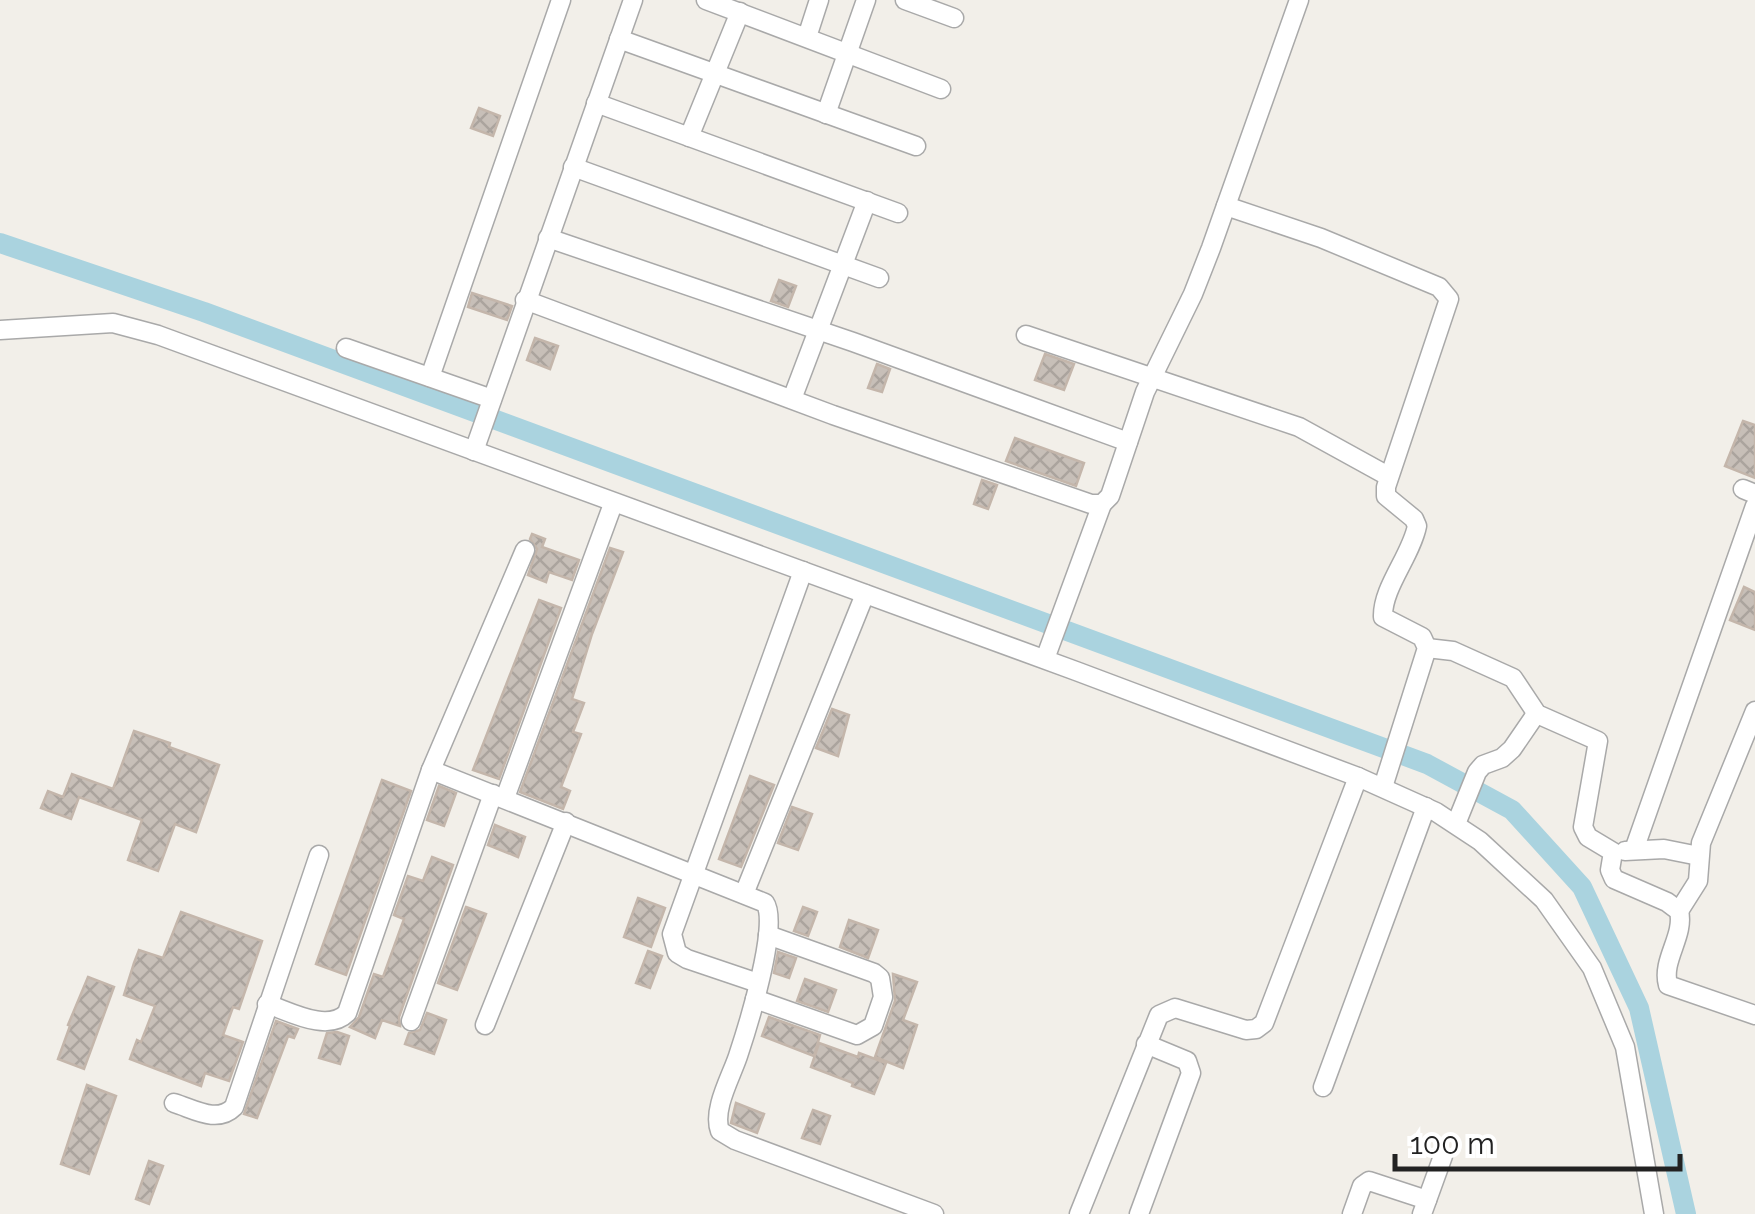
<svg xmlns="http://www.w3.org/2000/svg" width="1755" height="1214" viewBox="0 0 1755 1214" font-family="Raleway,sans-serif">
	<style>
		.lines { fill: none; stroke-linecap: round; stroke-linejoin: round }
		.canal { stroke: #aad3df; stroke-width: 20 }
		.building { fill: url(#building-cross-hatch); stroke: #c4b6ab; stroke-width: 2.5 }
		.minor-casing { stroke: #a9a9a9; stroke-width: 21 }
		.minor { stroke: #fff; stroke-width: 18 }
	</style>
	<defs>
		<pattern id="building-cross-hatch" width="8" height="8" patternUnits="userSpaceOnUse" patternTransform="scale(2.5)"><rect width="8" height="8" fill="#c7bfb8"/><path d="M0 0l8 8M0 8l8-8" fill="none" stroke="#aba49e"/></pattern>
	</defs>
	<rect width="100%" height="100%" fill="#f2efe9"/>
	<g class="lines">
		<polyline class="canal" points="0,243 204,312 1427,764 1512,810 1582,887 1639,1008 1686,1214"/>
	</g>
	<g class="building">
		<polygon points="479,108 500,116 493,136 471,128"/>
		<polygon points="779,280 796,286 788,307 771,301"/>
		<polygon points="472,293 512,306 507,320 468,307"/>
		<polygon points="535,338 558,346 550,369 527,360"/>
		<polygon points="1045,354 1074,364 1064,390 1035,380"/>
		<polygon points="877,364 890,369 882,392 868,388"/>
		<polygon points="1743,421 1755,425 1755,478 1725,466"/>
		<polygon points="1015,438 1084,463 1076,486 1006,461"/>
		<polygon points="982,480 997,485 988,509 974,504"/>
		<polygon points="532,534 545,539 542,547 579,560 572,580 549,572 546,582 528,575 537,549 530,539"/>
		<polygon points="610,548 623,552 592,634 572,699 584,703 573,732 581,734 561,787 570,791 563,809 520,792"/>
		<polygon points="1744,587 1755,592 1755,630 1730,620"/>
		<polygon points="539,600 561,608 499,779 473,770"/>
		<polygon points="832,709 849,715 838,756 816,748"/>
		<polygon points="134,731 170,743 169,747 219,765 196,832 175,824 158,871 128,860 142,820 79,797 71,819 41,808 48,791 63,797 72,774 113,789"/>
		<polygon points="750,776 774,785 741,867 719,859"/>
		<polygon points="382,780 411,791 346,975 316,964"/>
		<polygon points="439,786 456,793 444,826 427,820"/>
		<polygon points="792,807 812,814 798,850 778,843"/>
		<polygon points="495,825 525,837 518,857 488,845"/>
		<polygon points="432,857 453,865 399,1017 400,1026 382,1020 375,1038 350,1027 359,1017 374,974 383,977 404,919 394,915 408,876 423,881"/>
		<polygon points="638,898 665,908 651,947 624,937"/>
		<polygon points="466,907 486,914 457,990 438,983"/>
		<polygon points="803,907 817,912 808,936 794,931"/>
		<polygon points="181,912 262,941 239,1009 233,1007 223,1035 243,1042 229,1081 205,1073 201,1086 130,1059 137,1040 141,1042 155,1006 124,995 134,963 139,950 163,958"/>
		<polygon points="849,920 878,930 868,958 840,947"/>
		<polygon points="648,951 662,956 650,988 636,983"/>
		<polygon points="778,952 796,958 789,978 774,973"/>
		<polygon points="893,974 917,982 903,1020 917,1025 903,1068 875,1057 895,1001"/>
		<polygon points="88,977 114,987 84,1069 58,1059 70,1026 68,1025"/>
		<polygon points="805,979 836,990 828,1012 797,1001"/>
		<polygon points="427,1013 446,1020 434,1054 405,1044 409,1033 420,1030"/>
		<polygon points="769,1017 820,1035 814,1056 762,1036"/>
		<polygon points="276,1021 298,1029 294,1038 288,1036 257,1118 244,1114"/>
		<polygon points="337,1032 349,1036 340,1064 319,1058 327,1033"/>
		<polygon points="819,1043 858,1057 859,1053 886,1063 874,1094 852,1086 853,1083 811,1067"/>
		<polygon points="87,1085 116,1096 89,1174 61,1164"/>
		<polygon points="736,1103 764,1114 757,1133 731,1123"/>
		<polygon points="813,1110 830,1116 820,1144 802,1138"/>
		<polygon points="149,1161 163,1166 149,1204 136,1199"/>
	</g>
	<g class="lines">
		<defs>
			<g id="minor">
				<polyline points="706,0 941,89"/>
				<polyline points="905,0 954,18"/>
				<polyline points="807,37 819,0"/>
				<polyline points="619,39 916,146"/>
				<polyline points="596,103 898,213"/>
				<polyline points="826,114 866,0"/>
				<polyline points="689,137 740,12"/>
				<polyline points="573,167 879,278"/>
				<path d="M 1226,206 L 1321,238 L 1439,287 L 1449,299 L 1386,487 L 1386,496 L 1414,519 L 1417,526 C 1411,556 1382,588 1383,617 L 1422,637 L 1427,648 L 1383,787"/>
				<polyline points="548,238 853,342 1128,442"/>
				<polyline points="525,300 833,415 1091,504 1102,504 1110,496 1145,392 1193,294 1211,248 1299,0"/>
				<polyline points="0,330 113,323 158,335 1076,671 1358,777 1436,812 1480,841 1544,900 1592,968 1625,1047 1654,1214"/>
				<polyline points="1026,335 1299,427 1388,476"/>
				<polyline points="346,348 492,399"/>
				<polyline points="430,377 561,0"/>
				<polyline points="792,399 867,201"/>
				<polyline points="474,451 633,0"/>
				<polyline points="1743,489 1755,494"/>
				<path d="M 1427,648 L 1453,651 L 1513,678 L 1537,714 L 1598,741 L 1583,827 L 1588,837 L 1613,852 L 1610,870 L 1614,879 L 1667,902 L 1679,911 C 1685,936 1661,960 1668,985 L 1755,1015"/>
				<polyline points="1045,659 1102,504"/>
				<path d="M 431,770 L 765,903 C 780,924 747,1029 738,1056 C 731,1077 712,1110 720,1131 L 735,1140 L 934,1214"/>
				<polyline points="505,798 613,504"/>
				<polyline points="1456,824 1477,772 1483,765 1502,758 1512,749 1536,714"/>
				<polyline points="1634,850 1755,506"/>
				<polyline points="1625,851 1664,849 1699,856"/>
				<polyline points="744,894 865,594"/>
				<polyline points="1679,911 1698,881 1701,843 1755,711"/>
				<polyline points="758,983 687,959 677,953 672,934 803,571"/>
				<polyline points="755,999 857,1035 873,1026 883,997 880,978 874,973 768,935"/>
				<path d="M 267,1004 C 289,1011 327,1033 347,1013 L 431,770 L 525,550"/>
				<polyline points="411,1021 493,794"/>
				<polyline points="485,1025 566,822"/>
				<polyline points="1323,1087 1426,807"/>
				<path d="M 174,1103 C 194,1109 217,1124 234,1107 L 319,855"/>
				<polyline points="1079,1214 1159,1015 1175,1008 1246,1030 1256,1029 1264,1023 1358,777"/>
				<polyline points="1139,1214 1191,1073 1187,1061 1146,1044"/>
				<polyline points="1352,1214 1362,1186 1369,1181 1427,1200"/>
				<polyline points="1422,1214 1443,1156"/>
			</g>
		</defs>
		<use href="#minor" class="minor-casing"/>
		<use href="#minor" class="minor"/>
	</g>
	<path d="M1395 1154v15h285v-15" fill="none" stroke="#222222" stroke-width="5"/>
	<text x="1410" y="1154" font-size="30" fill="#222222" stroke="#ffffff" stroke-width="8" paint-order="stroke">100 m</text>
</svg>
